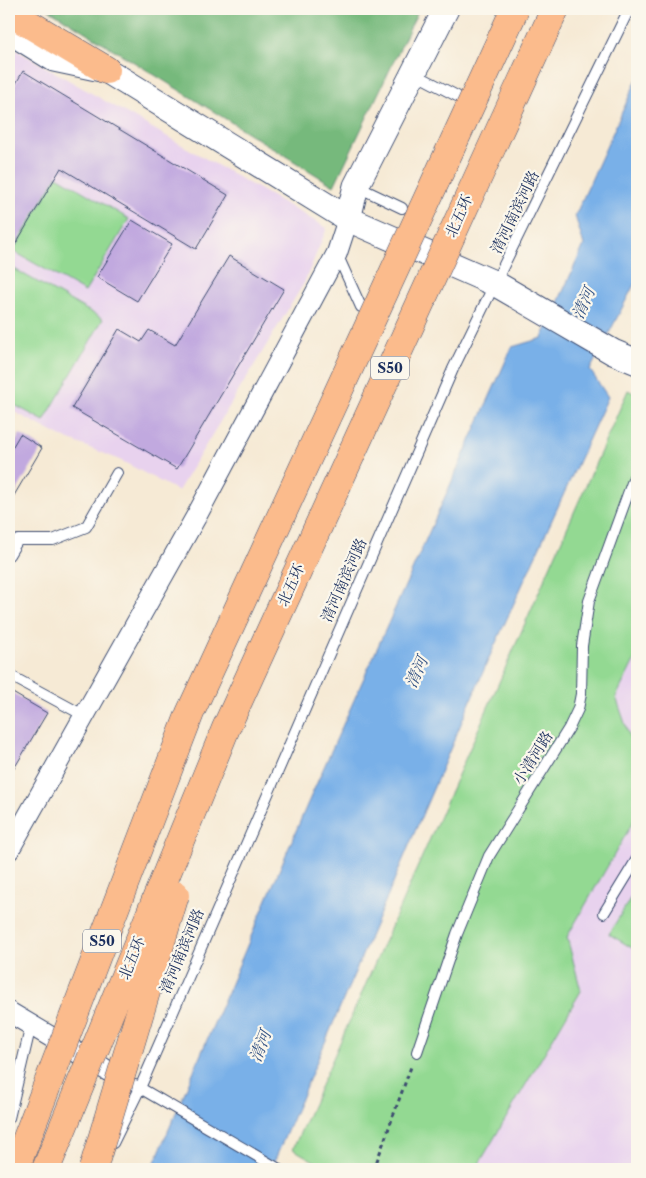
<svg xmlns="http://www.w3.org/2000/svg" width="646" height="1178" viewBox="0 0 646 1178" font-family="'Libre Caslon Text','Noto Serif SC',serif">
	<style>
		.built { fill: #e8d2ee }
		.green { fill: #93d992; stroke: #578478 }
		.forest { fill: #76b97c; stroke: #48746d }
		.water { fill: #79b0e8; stroke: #4a70a3 }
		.building { fill: #c1a9df }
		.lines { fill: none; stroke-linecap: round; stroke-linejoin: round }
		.service-casing { stroke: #3c4b70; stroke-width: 12 }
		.minor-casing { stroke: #3c4b70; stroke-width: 22 }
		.tertiary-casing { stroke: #3c4b70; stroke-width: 27 }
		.primary-casing { stroke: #3c4b70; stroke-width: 29 }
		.path { stroke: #3c4b70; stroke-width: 3; stroke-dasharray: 4 4; stroke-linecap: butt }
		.service { stroke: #fff; stroke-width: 10 }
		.minor { stroke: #fff; stroke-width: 20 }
		.tertiary { stroke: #fff; stroke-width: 25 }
		.primary { stroke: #fbbb8c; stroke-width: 28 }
		.motorway-bridge-casing { stroke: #3c4b70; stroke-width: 29; stroke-linecap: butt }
		.motorway-bridge { stroke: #fbbb8c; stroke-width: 28 }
		.labels { text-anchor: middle; stroke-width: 4.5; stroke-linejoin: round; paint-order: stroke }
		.shield { fill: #fbf7ec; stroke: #5e6b89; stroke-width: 1 }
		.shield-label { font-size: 14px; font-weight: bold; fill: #1b2f5e }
		.street-label { font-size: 15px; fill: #1b2f5e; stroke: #fbf7ec }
		.water-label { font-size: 16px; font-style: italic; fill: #375687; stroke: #fbf7ec }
	</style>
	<rect width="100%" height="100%" fill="#fbf7ec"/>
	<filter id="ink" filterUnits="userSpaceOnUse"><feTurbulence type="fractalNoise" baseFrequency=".02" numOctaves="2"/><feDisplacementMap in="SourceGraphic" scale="10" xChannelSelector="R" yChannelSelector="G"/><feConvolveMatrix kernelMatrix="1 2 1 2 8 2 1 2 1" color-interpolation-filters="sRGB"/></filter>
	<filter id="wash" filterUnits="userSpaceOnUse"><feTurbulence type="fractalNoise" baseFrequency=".0096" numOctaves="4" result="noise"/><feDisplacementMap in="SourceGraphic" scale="20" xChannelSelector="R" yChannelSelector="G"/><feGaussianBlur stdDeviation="1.12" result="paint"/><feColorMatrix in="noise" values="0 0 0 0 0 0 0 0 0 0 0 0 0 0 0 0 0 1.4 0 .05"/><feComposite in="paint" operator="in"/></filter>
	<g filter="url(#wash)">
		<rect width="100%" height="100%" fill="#f6ead5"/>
		<g class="built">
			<polygon points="9,46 327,228 304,283 178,491 122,461 60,436 9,409"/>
			<polygon points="637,655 637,758 616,697"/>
			<polygon points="637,815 637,1169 476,1169 581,992 567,937"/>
		</g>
		<g class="green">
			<polygon points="57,176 129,219 85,292 13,251"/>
			<polygon points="9,266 103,319 44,421 9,402"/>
			<polygon points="628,390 637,395 637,655 616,697 637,758 637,815 567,937 581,991 476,1169 328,1169 293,1149"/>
			<polygon points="637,887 637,951 609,934"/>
		</g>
		<polygon class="forest" points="48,9 419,9 334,186"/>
		<polygon class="water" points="637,79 637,279 590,370 608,397 489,658 271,1169 152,1169 307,805 512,347 542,338 584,245 575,216"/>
		<g id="blocks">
			<g class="building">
				<polygon points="23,71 228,195 196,249 61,168 12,250 9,248 9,96"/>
				<polygon points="132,220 172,244 137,301 97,277"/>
				<polygon points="229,256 284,289 177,469 72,408 119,329 141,342 149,330 175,345"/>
				<polygon points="20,434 42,448 9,504 9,453"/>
				<polygon points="11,692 47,713 9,777 9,696"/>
			</g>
		</g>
	</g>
	<g filter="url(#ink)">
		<use href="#blocks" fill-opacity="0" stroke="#3c4b70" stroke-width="1"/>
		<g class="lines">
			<defs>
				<g id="service">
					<polyline points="413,73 457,96"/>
					<polyline points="356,186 402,208"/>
					<polyline points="337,254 361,307"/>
					<polyline points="9,555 18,540 53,540 86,527 117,473"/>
					<polyline points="9,675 85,716"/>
					<polyline points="604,913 637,859"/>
					<polyline points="417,1052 457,934 489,856 569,728 578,709 581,694 582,646 589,601 637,469"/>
					<polyline points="135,1085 279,1169"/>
					<polyline points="9,1118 31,1025"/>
					<polyline points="113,1143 140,1088 453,369 629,9"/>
				</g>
				<g id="minor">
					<polyline points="9,850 197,515 337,253 348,219"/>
					<polyline points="9,1012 115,1075"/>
				</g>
				<g id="tertiary">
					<polyline points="9,31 54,59 106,70 348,219 496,284 613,352 637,362"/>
					<polyline points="348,219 356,186 446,9"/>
				</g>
				<polyline id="primary" points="9,12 106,70"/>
			</defs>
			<use href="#service" class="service-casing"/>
			<use href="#minor" class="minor-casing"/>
			<use href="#tertiary" class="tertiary-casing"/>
			<use href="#primary" class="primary-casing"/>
			<polyline class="path" points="374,1169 412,1064"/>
			<use href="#service" class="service"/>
			<use href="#minor" class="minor"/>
			<use href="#tertiary" class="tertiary"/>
			<use href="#primary" class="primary"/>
			<defs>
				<g id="motorway-bridge">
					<polyline points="15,1169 190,713 515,9"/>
					<polyline points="46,1169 226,728 555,9"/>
					<polyline points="93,1169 175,895"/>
				</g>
			</defs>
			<use href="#motorway-bridge" class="motorway-bridge-casing"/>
			<use href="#motorway-bridge" class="motorway-bridge"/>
		</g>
	</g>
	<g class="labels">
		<g class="shield">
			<rect x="371" y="356.5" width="38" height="23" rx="4"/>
			<rect x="83" y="929.5" width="38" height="23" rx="4"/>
		</g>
		<g class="shield-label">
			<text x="390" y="373">S50</text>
			<text x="102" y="946">S50</text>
		</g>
		<g class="street-label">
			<text transform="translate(515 212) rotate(-64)" y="5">清河南滨河路</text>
			<text transform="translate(459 216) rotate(-66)" y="5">北五环</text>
			<text transform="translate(344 580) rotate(-66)" y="5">清河南滨河路</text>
			<text transform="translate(291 585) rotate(-66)" y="5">北五环</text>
			<text transform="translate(533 758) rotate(-58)" y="5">小清河路</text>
			<text transform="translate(182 951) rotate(-67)" y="5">清河南滨河路</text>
			<text transform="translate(132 958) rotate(-68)" y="5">北五环</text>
		</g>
		<g class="water-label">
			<text transform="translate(583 303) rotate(-66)" y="6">清河</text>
			<text transform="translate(416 672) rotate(-66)" y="6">清河</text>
			<text transform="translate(260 1046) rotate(-69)" y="6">清河</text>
		</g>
	</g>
	<rect width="646" height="1178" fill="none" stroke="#fbf7ec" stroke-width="30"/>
</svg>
